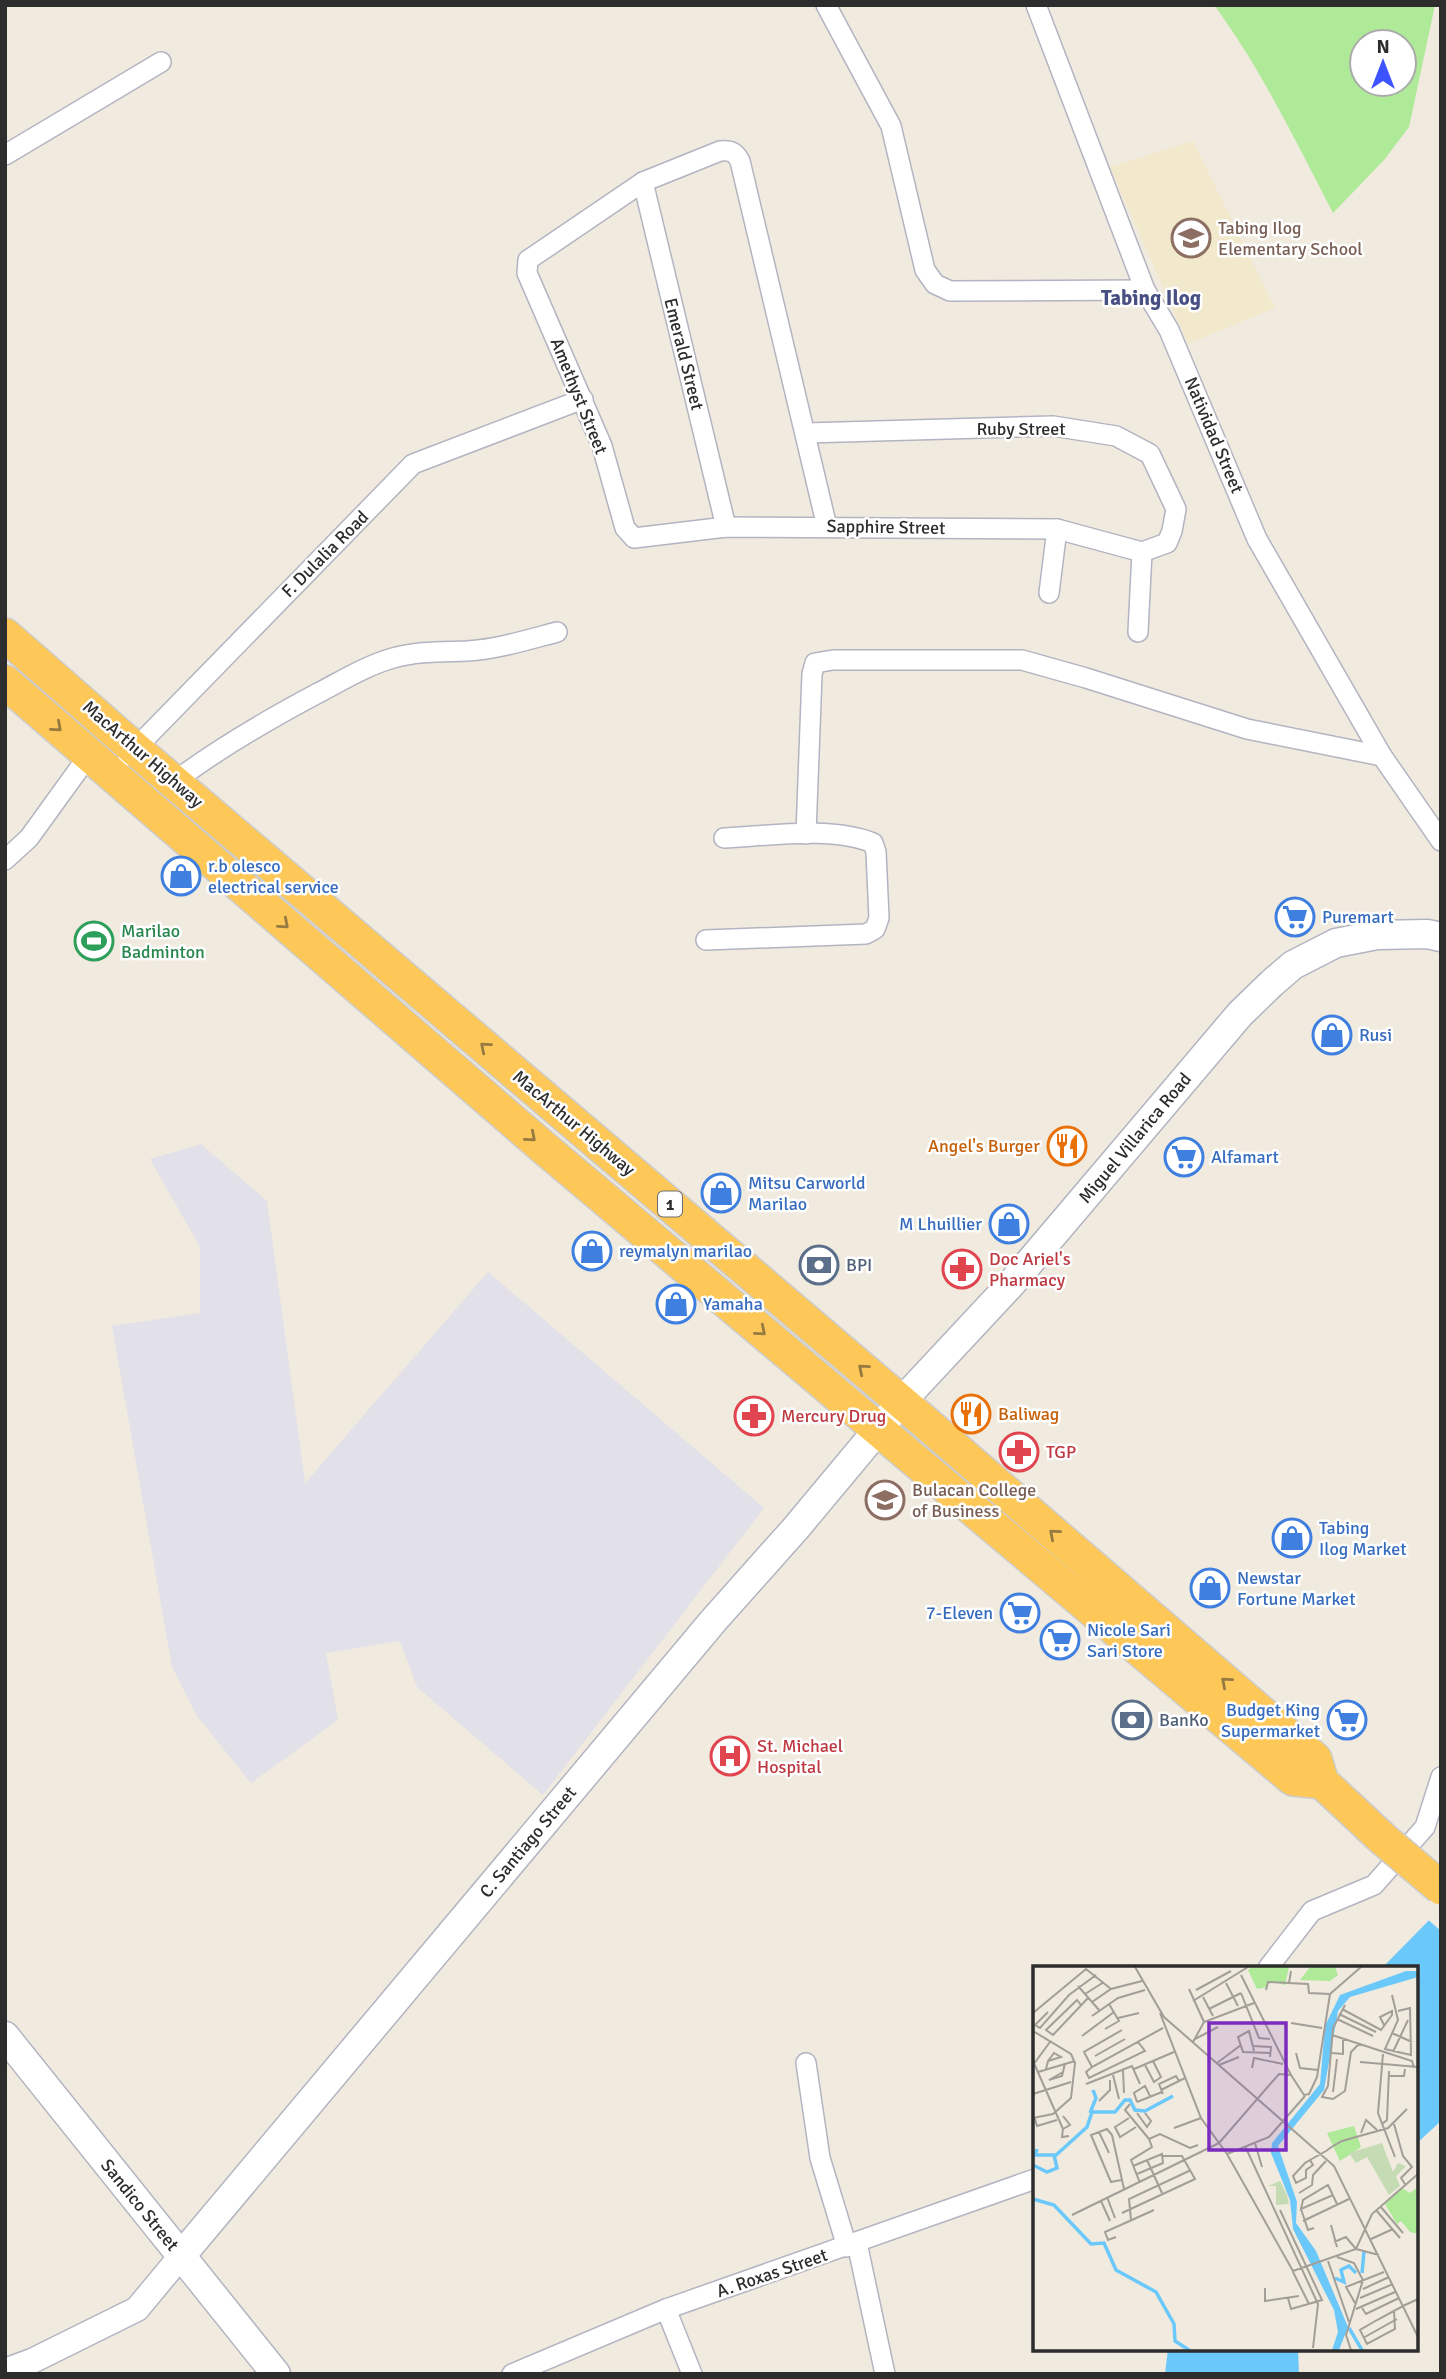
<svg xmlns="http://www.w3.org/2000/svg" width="1446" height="2379" viewBox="0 0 1446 2379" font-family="Signika,sans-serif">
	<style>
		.industrial { fill: #e2e0e8 }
		.education { fill: #f2e9cd }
		.green { fill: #aeea97; fill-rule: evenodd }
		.water { fill: #6ac9fa }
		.pier { fill: #f0eadf }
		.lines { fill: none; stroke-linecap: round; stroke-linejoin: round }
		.minor-casing { stroke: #b3b4c2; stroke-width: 22 }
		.tertiary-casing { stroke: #b3b4c2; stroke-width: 27 }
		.secondary-casing { stroke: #b3b4c2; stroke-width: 31 }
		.trunk-casing { stroke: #cdcdcd; stroke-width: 36 }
		.minor { stroke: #fff; stroke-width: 19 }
		.tertiary { stroke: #fff; stroke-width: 24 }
		.secondary { stroke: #fff; stroke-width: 28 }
		.trunk { stroke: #fec858; stroke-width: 33 }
		.trunk-bridge-casing { stroke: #cdcdcd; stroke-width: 36; stroke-linecap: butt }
		.trunk-bridge { stroke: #fec858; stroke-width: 33 }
		.oneway { stroke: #967a42 }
		.labels { text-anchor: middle; stroke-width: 5; stroke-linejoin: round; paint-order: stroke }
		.shield { fill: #fff; stroke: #6c6c6c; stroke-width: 2 }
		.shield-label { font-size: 16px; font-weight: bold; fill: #2d2d2d }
		.education-label { font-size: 18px; fill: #785e54; stroke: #fff; text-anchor: start }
		.street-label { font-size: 18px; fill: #2d2d2d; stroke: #fff }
		.shop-label { font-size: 18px; fill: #366cbe; stroke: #fff; text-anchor: start }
		.leisure-label { font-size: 18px; fill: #27864d; stroke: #fff; text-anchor: start }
		.food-label { font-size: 18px; fill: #c56008; stroke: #fff; text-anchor: end }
		.health-label { font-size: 18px; fill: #be3a42; stroke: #fff; text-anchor: start }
		.service-label { font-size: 18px; fill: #4e5e75; stroke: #fff; text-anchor: start }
		.quarter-label { font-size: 21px; font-weight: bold; fill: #484f83; stroke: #fff }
		.inset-river { fill: none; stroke: #6ac9fa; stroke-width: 3.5 }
		.inset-road { fill: none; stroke: #a29e98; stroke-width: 2 }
		.view { fill: #7b2cbf; fill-opacity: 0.15; stroke: #7b2cbf; stroke-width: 3.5 }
		.inset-edge { fill: none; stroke: #2d2d2d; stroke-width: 3.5 }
	</style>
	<rect width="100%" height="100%" fill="#f0eadf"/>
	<polygon class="industrial" points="201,1144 267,1201 305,1483 488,1272 764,1508 543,1795 417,1687 400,1641 326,1653 338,1720 251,1783 197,1716 172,1667 112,1326 200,1313 200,1247 150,1159"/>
	<polygon class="education" points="1193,141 1275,308 1188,344 1110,167"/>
	<path class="green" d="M 1214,5 L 1435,5 L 1409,127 L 1384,160 L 1333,213 C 1296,142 1262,70 1214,5 ZM 1362,42 L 1404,42 L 1404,84 L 1362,84 Z"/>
	<g class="water">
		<polygon points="1441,1908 1441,2121 1416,2144 1416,1968 1382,1968"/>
		<polygon points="1168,2349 1298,2349 1299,2374 1165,2374"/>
	</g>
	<polygon class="pier" points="1439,1905 1441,1905 1441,1931 1426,1918"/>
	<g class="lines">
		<defs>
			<g id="minor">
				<polyline points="826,5 891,126 925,270 935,284 950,291 1145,290"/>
				<polyline points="1036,5 1145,290 1169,330 1257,539 1382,756 1441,841"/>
				<polyline points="5,155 161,62"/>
				<polyline points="643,182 726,527"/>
				<polyline points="806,433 1053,426 1116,436 1150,454 1176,509 1172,531 1167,543 1142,552"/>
				<path d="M 827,527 L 740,161 C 735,152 731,150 720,151 L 643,182 L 528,260 L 527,273 L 602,446 L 625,528 L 634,538 L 726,527 L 1057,529 L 1142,552"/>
				<polyline points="1049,593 1057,529"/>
				<polyline points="1138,632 1142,552"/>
				<polyline points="128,756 413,464 583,399"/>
				<path d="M 174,782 C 220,747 269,719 320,692 C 343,680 368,665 393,658 C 418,651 442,652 467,651 C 498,649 527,640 557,632"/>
				<polyline points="806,834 812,674 815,663 833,660 1022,660 1086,678 1247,729 1382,756"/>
				<polyline points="5,860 29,838 89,755"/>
				<path d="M 706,940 L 866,934 L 875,929 L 879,918 L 876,852 L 873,843 C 831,826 768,836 724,838"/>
				<polyline points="1268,1968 1312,1911 1374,1885 1425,1827 1441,1777"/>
				<polyline points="806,2063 820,2158 847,2247"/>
				<polyline points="857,2243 885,2374"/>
				<polyline points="666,2309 692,2374"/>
				<polyline points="512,2374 666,2309 1035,2179"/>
			</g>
			<polyline id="tertiary" points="5,2371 32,2361 137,2309 181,2256"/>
			<g id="secondary">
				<polyline points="5,2036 276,2374"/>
				<polyline points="181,2256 714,1620 796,1528 901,1402 1012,1283 1240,1014 1272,983 1293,965 1336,943 1377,935 1427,934 1441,937"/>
			</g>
			<g id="trunk">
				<polyline points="5,635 135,749 919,1417 1315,1759 1322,1782 1383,1839"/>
				<polyline points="5,682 543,1147 1293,1779 1322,1782"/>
			</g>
		</defs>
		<use href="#minor" class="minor-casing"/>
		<use href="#tertiary" class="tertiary-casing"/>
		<use href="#secondary" class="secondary-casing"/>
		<use href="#trunk" class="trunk-casing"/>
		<use href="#minor" class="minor"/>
		<use href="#tertiary" class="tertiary"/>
		<use href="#secondary" class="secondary"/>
		<use href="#trunk" class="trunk"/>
		<defs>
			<polyline id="trunk-bridge" points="1383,1839 1441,1888"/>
		</defs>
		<use href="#trunk-bridge" class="trunk-bridge-casing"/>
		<use href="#trunk-bridge" class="trunk-bridge"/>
	</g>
	<defs><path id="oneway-chevron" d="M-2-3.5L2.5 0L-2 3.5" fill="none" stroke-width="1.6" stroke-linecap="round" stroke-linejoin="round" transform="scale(1.75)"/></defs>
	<g class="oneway">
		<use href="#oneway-chevron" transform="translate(57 727) rotate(41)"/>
		<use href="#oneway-chevron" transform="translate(284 924) rotate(41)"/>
		<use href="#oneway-chevron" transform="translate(485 1047) rotate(-140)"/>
		<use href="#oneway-chevron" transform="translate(531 1137) rotate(41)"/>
		<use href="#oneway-chevron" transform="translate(761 1331) rotate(40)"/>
		<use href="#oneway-chevron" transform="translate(863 1369) rotate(-140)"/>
		<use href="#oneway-chevron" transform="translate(1054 1534) rotate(-139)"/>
		<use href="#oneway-chevron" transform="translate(1226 1682) rotate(-139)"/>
	</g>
	<defs>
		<symbol id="school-ring" viewBox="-11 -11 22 22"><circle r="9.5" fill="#fff" stroke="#8d6e63" stroke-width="1.5"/><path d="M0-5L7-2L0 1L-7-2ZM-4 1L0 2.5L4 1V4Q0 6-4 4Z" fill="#8d6e63"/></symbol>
		<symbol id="shop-ring" viewBox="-11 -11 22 22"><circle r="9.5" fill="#fff" stroke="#3f7fe0" stroke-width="1.5"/><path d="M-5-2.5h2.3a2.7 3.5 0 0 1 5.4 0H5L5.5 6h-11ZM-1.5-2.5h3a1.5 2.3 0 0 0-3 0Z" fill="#3f7fe0"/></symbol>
		<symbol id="supermarket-ring" viewBox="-11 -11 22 22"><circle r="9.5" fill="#fff" stroke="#3f7fe0" stroke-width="1.5"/><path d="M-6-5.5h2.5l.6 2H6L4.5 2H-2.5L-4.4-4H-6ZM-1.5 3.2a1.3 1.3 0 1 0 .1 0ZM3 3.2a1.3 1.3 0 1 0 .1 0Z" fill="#3f7fe0"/></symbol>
		<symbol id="stadium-ring" viewBox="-11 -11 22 22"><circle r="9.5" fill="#fff" stroke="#2e9e5b" stroke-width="1.5"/><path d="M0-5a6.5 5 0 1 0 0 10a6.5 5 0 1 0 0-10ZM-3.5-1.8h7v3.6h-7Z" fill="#2e9e5b"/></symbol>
		<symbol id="restaurant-ring" viewBox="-11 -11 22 22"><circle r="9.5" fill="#fff" stroke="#e8710a" stroke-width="1.5"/><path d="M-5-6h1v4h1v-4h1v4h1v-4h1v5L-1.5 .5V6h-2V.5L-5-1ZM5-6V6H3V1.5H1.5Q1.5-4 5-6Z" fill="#e8710a"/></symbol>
		<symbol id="bank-ring" viewBox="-11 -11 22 22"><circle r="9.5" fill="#fff" stroke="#5c6f8a" stroke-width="1.5"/><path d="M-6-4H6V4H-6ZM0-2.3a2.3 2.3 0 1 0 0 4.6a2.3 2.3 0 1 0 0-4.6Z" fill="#5c6f8a"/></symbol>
		<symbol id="pharmacy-ring" viewBox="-11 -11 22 22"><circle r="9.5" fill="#fff" stroke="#e0444e" stroke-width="1.5"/><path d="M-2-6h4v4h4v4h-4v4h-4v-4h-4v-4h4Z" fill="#e0444e"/></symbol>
		<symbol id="university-ring" viewBox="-11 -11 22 22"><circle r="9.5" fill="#fff" stroke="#8d6e63" stroke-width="1.5"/><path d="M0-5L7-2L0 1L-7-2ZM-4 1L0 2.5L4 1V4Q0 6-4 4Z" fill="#8d6e63"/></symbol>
		<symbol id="hospital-ring" viewBox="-11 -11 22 22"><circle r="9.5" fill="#fff" stroke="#e0444e" stroke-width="1.5"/><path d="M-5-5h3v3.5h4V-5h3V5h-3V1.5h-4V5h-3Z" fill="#e0444e"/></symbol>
	</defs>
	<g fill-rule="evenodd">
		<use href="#school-ring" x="1169" y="216" width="44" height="44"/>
		<use href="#shop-ring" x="159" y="854" width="44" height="44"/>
		<use href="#supermarket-ring" x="1273" y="895" width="44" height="44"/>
		<use href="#stadium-ring" x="72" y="919" width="44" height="44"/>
		<use href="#shop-ring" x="1310" y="1013" width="44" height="44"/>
		<use href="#restaurant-ring" x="1045" y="1124" width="44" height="44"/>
		<use href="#supermarket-ring" x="1162" y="1135" width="44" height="44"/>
		<use href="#shop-ring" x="699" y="1171" width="44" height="44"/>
		<use href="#shop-ring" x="987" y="1202" width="44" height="44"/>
		<use href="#shop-ring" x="570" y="1229" width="44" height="44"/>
		<use href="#bank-ring" x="797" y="1243" width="44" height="44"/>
		<use href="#pharmacy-ring" x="940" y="1247" width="44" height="44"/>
		<use href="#shop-ring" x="654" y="1282" width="44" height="44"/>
		<use href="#restaurant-ring" x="949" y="1392" width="44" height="44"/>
		<use href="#pharmacy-ring" x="732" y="1394" width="44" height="44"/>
		<use href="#pharmacy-ring" x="997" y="1430" width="44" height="44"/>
		<use href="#university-ring" x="863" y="1478" width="44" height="44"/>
		<use href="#shop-ring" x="1270" y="1516" width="44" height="44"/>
		<use href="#shop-ring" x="1188" y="1566" width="44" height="44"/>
		<use href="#supermarket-ring" x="998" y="1591" width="44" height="44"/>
		<use href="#supermarket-ring" x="1038" y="1618" width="44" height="44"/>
		<use href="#bank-ring" x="1110" y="1698" width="44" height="44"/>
		<use href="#supermarket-ring" x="1325" y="1698" width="44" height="44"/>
		<use href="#hospital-ring" x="708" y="1734" width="44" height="44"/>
	</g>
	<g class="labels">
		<rect class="shield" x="658" y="1191.5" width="24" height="25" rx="5"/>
		<g class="shield-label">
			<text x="670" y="1210">1</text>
		</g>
		<g class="education-label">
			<text x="1218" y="234">Tabing Ilog<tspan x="1218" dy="21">Elementary School</tspan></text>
			<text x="912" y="1496">Bulacan College<tspan x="912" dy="21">of Business</tspan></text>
		</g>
		<g class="street-label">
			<text transform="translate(684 354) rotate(76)" y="6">Emerald Street</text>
			<text transform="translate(579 396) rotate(68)" y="6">Amethyst Street</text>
			<text x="1021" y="435">Ruby Street</text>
			<text transform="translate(1214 435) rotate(67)" y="6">Natividad Street</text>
			<text transform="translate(886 527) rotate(1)" y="6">Sapphire Street</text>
			<text transform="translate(325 554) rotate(-45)" y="6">F. Dulalia Road</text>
			<text transform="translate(143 754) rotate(41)" y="6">MacArthur Highway</text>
			<text transform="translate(574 1123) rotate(40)" y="6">MacArthur Highway</text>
			<text transform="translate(1135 1138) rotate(-50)" y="6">Miguel Villarica Road</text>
			<text transform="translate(528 1842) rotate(-50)" y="6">C. Santiago Street</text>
			<text transform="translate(140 2205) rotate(51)" y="6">Sandico Street</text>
			<text transform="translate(772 2273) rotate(-19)" y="6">A. Roxas Street</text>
		</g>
		<g class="shop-label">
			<text x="208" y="872">r.b olesco<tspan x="208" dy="21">electrical service</tspan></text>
			<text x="1322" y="923">Puremart</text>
			<text x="1359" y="1041">Rusi</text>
			<text x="1211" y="1163">Alfamart</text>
			<text x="748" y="1189">Mitsu Carworld<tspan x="748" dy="21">Marilao</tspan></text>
			<text x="982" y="1230" text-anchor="end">M Lhuillier</text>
			<text x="619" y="1257">reymalyn marilao</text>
			<text x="703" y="1310">Yamaha</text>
			<text x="1319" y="1534">Tabing<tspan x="1319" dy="21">Ilog Market</tspan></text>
			<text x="1237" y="1584">Newstar<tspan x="1237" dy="21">Fortune Market</tspan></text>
			<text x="993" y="1619" text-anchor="end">7-Eleven</text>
			<text x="1087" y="1636">Nicole Sari<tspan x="1087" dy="21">Sari Store</tspan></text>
			<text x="1320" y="1716" text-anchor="end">Budget King<tspan x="1320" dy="21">Supermarket</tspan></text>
		</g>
		<g class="leisure-label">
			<text x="121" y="937">Marilao<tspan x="121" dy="21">Badminton</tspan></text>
		</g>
		<g class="food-label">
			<text x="1040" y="1152">Angel's Burger</text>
			<text x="998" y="1420" text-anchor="start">Baliwag</text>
		</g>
		<g class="health-label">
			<text x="989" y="1265">Doc Ariel's<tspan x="989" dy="21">Pharmacy</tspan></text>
			<text x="781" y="1422">Mercury Drug</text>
			<text x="1046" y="1458">TGP</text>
			<text x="757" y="1752">St. Michael<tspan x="757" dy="21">Hospital</tspan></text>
		</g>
		<g class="service-label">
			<text x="846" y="1271">BPI</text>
			<text x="1159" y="1726">BanKo</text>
		</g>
		<g class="quarter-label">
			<text x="1151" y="305">Tabing Ilog</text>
		</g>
	</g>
	<g transform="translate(1033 1966)">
		<rect width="385" height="385" fill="#f0eadf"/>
		<path d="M 219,1 L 256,1 L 252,19 L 235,15 L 234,21 L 224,23 L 215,4 ZM 277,1 L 302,1 L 305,9 L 297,15 L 267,14 ZM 321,160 L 328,181 L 307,195 L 294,167 ZM 385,221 L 385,268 L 377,266 L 368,255 L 364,258 L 352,238 L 369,222 L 377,227 Z" fill="#aeea97"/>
		<path d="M 349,177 L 360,206 L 365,197 L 373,200 L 363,210 L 367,220 L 356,229 L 334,191 L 323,197 L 316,187 ZM 247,215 L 254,229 L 256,238 L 243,239 L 243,220 L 235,220 Z" fill="#c5dbb4"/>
		<path d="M 373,5 L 385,5 L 385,11 L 317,31 L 305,45 L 291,124 L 245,180 L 264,236 L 263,257 L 283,285 L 315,361 L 306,384 L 299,384 L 305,366 L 301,344 L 260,263 L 257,234 L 238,187 L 239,177 L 287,118 L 292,60 L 307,29 Z" fill="#6ac9fa"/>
		<path class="inset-river" d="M 57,147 L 63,132 L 60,124M 22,190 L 54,161 L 59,146 L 82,146 L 92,134 L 97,134 L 102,144 L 112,145 L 140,130M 0,199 L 14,206 L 24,202 L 21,189 L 2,189 L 4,183M 0,233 L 21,239 L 58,278 L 71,277 L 83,304 L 123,326 L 141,358 L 142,375 L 156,384M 329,307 L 331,286M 302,312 L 311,316 L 308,304 L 316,300 L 323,307M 316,362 L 329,384"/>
		<path class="inset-road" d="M 102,1 L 131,51 L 301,200 L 385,371M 258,5 L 256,17 L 275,18 L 276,27 L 297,28M 208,9 L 258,109M 193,17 L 205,40M 45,20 L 66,44M 156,23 L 171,56M 163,24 L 198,5M 233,24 L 235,16 L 256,17M 208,27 L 226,72 L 237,73M 52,28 L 71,16M 359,29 L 365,54 L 352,83 L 378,89 L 377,42 L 365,45M 170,31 L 180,50M 160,35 L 215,1M 59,36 L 78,23 L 109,15M 48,39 L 44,34 L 13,64 L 20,69 L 55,32M 312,39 L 300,62 L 295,120 L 289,131 L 300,133 L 312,125 L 318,86 L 326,78M 176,43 L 208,27M 309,43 L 348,64 L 359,49 L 359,45 L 347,51 L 351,59M 15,46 L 2,59 L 7,62 L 36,29 L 63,9M 0,47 L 53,3 L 78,23M 127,47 L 168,152 L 194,188 L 260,305 L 323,283 L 339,248 L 385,208M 306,48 L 343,66M 59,50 L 85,32 L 112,24M 85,52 L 106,47M 304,53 L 340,70M 258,57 L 289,62M 72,63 L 86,55 L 76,38M 0,65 L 38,88 L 42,97 L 38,132 L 20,148 L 0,152M 359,67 L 379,76M 299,69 L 379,95 L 381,102M 49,70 L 81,46M 162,73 L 185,61M 105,76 L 112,85 L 56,112 L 53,106 L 59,101 L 130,62M 160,76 L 171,56 L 221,37M 219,80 L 238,81 L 237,91M 221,85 L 216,65 L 205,71 L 210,86 L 237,87M 360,86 L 375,54M 263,87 L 267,102 L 285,104M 299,87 L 310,88 L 310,72M 350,88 L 345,147 L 362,191M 62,90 L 92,73M 0,95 L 30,163M 327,96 L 385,101M 184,97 L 208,79M 0,99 L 17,76M 112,99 L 121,116 L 128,111 L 120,95M 186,99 L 206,91M 59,101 L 51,86 L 89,64M 219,102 L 221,92 L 250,98M 13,103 L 15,95 L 28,91 L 21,87 L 15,95M 101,103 L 141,86M 90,104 L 91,127M 5,106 L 42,95M 30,106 L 16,114 L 29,110 L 30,106 L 32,97M 80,109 L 86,133M 356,110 L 371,110 L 372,103M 53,118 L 99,100 L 107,118M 128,124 L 152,112M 300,126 L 304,93M 0,128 L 38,116M 130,128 L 126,118 L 143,110 L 146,115M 66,135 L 77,124 L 77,114M 104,136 L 101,127 L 112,120 L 117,130M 104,136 L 129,126M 97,138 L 92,144 L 116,173M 104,147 L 114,161 L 118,155 L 112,147M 30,150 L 37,159 L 30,163 L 29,171 L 36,170M 96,152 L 82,161 L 87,171 L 103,161M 2,153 L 4,160 L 24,154M 349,158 L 354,154 L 356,105M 361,158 L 370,190 L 379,201 L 368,212 L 372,218M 141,162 L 168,152M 66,166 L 76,187M 328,167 L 333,154 L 344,164M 116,173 L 127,168 L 157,182 L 165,179M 186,177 L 246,108 L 258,109 L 271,129 L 276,128 L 284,111 L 297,28 L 328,1M 222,177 L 229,201M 212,180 L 285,338 L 280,382M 194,188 L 236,171 L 272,130M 114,194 L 129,227M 277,194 L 280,199 L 273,204 L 273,212 L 263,217 L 260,210 L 272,197 L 277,194 L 293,185 L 300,180 L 309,175 L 355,162 L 374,143M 100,200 L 129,188 L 130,197 L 104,208M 88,214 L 78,216 L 58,169 L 74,163 L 79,169 L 91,223M 107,217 L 98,194 L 119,181 L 116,173M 266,227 L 279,219 L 280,209 L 293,195M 300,229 L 268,243 L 270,234 L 295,219 L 304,238M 74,231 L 82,252M 68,235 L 77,255M 347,240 L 370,267M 268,243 L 275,264 L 281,262M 247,244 L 289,334 L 258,343 L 255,332M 343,244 L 367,272M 89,247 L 162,213 L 149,190 L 130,190M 39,249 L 186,177M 98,254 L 96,233 L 158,204M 270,255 L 316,233M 298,259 L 304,281M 83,271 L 75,274 L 72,266 L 121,244M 338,273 L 360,263M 301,276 L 313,271 L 323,283M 323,283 L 346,289M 304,291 L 321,297 L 330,314 L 313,369 L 318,384M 295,295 L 316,356M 260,306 L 276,338M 232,322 L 232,335 L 266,330M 330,323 L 356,311M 327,332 L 360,318M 322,337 L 313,321 L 351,306M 329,342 L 333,348 L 366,332M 323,343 L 362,326M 361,345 L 362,363 L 334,378 L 327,364 L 344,354 L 370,340 L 385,333M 330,372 L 364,353"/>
		<path class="view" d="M 176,57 L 253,57 L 253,184 L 176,184 Z"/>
		<rect width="385" height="385" class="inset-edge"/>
	</g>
	<rect width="1446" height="2379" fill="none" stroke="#2d2d2d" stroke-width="14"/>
	<g transform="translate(1383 63)"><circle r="33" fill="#ffffff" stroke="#ababab" stroke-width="2"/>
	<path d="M0-5L12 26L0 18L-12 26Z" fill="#3c53ff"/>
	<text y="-10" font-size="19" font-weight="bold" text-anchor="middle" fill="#2d2d2d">N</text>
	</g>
</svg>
